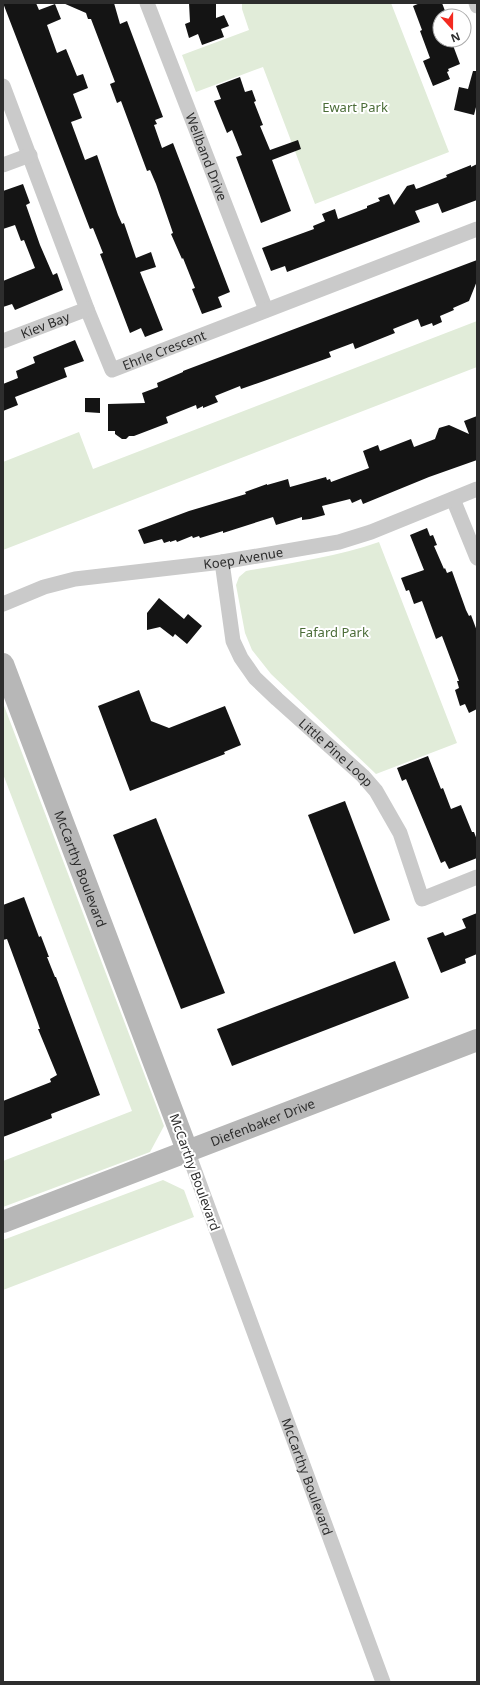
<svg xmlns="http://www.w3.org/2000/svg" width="480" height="1685" viewBox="0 0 480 1685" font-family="'Noto Sans',sans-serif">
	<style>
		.green { fill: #e1ecd9 }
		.building { fill: #141414 }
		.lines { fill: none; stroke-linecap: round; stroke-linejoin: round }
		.street { stroke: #cacaca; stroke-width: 15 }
		.secondary { stroke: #b7b7b7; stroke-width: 22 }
		.labels { text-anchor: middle; stroke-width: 4; stroke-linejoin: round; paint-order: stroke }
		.park-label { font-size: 13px; fill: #4a6c37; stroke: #fff }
		.street-label { font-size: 13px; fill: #2d2d2d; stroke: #fff }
	</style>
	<rect width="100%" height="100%" fill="#fff"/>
	<g class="green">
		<polygon points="242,3 391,3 449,152 315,204 263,67 196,92 182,55 249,30 242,9"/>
		<polygon points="477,321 477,367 3,550 3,462 79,432 93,469"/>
		<path d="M 379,542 L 457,743 L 376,774 L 271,674 L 252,650 L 245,633 L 236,585 L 239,577 L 246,571 C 291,563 336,557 379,542 Z"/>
		<polygon points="3,703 164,1126 150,1152 3,1207 3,1161 132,1111 3,774"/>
		<polygon points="163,1180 184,1190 194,1217 3,1290 3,1240"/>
	</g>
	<g class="building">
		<polygon points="3,3 36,3 39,10 55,4 61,19 47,25 57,53 66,49 77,76 83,74 88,88 73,94 82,118 71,122 85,160 97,155 118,215 122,224 124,223 136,258 151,252 156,267 140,272 163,330 145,337 141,328 130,333 100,254 103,253 93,228 90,229"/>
		<polygon points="63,3 114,3 120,24 127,21 163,117 155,120 157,124 154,125 162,148 173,143 230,292 218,297 222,307 202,314 192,289 195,288 183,258 182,259 171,234 173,233 156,184 150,170 147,171 121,101 117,103 110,84 115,82 91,19 88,19 86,13"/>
		<polygon points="189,3 216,3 216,18 224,15 229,26 221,29 224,37 202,45 198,34 189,38 185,24 190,22"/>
		<polygon points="420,3 442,3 447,16 440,16 440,40 451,40 460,64 448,69 449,71 447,72 450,79 433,86 423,61 430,58 420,31 422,30 413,6"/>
		<polygon points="473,71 477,71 477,103 474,115 454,110 459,87 468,89"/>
		<polygon points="240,77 245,92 252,90 256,101 254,102 263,125 260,126 270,150 298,140 301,149 272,160 291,211 261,223 236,157 242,155 232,130 227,133 214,101 221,99 216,86"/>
		<polygon points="477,164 477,200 442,213 438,203 415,211 420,222 287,272 285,266 271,271 262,248 314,229 313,226 325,221 322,214 335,209 338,219 367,208 367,206 380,201 378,198 389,194 394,205 407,186 414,184 416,189 419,188 447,177 446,175 471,165 471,167"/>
		<polygon points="23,184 30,203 26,205 40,245 53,275 57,273 63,290 15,310 12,304 3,307 3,281 35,268 24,240 21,241 15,225 3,229 3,191"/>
		<polygon points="477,260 477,281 469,301 453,308 454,310 440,316 442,322 433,326 432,323 421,327 418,319 393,329 395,333 355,349 353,343 329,352 331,357 264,381 241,389 240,386 215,396 218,402 203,408 203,406 197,409 196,405 166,417 168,423 134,436 129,436 126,439 122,439 115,434 115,431 108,431 108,404 145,403 142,393 158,387 157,383 183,372 183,371"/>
		<polygon points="75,340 84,361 64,368 67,377 15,397 18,405 3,411 3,384 18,378 16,371 35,363 33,357"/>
		<polygon points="85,398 100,398 100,413 85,412"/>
		<polygon points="477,416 477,460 429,477 363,504 361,499 352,503 350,499 322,506 325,515 310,519 302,520 302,517 276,525 273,517 223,533 223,531 200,538 199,536 193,538 192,536 177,542 176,540 170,542 170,541 164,543 162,539 144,544 138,530 189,511 246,494 245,492 267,484 267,485 288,479 290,487 326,477 327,480 330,479 331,482 369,468 363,451 378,445 380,451 411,439 414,447 435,439 439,428 449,425 469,434 464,421"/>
		<polygon points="427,528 430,536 433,535 437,545 434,546 444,569 445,568 447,573 452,571 466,610 469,616 471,615 477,631 477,709 469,713 465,704 460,706 455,690 459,688 457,681 459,681 442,636 436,639 422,601 414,604 409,590 406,591 401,578 424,570 410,535"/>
		<polygon points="159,598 184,619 188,614 202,626 187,644 175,634 173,637 160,627 147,630 147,613"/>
		<polygon points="139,690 151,721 169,728 225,706 241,745 224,752 225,754 130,791 98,706"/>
		<polygon points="428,756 441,789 443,788 451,809 461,805 472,832 474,832 477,840 477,858 449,869 445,861 441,863 406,779 402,781 397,768"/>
		<polygon points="345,801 390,920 354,934 308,815"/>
		<polygon points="156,818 225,993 181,1009 113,835"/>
		<polygon points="24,897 39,937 41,936 49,957 47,957 55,977 56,977 100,1095 51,1114 52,1118 3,1137 3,1101 51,1082 50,1079 57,1075 38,1029 40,1029 38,1023 7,939 3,940 3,905"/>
		<polygon points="477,913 477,954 465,959 466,963 441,973 427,938 443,932 445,936 466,928 462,919"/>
		<polygon points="395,961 409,998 232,1066 217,1029"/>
	</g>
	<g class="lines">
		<g class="street">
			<path id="s1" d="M 147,3 L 266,310"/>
			<polyline points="476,3 477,6"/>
			<path id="s2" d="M 3,86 L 87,309 L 112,370 L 477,229"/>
			<polyline points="3,165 30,155"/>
			<path id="s3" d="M 3,341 L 87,309"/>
			<polyline points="453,499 477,558"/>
			<path id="s4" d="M 222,562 L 233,641 L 241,658 L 255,678 L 277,699 L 363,776 L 376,791 L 400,833 L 422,899 L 477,877"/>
			<path id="s5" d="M 3,604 L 44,587 L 75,579 L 222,562 L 339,542 L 371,532 L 477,489"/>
			<path id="s6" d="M 187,1150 L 383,1682"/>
		</g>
		<g class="secondary">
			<path id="s7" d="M 3,664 L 187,1150"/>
			<path id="s8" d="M 3,1222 L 477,1040"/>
		</g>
	</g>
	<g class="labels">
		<g class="park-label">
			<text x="355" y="112">Ewart Park</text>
			<text x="334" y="637">Fafard Park</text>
		</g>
		<g class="street-label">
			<text dy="5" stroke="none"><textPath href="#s1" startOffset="165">Wellband Drive</textPath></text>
			<text dy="5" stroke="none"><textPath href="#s3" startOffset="45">Kiev Bay</textPath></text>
			<text dy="5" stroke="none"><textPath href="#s2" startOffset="360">Ehrle Crescent</textPath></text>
			<text dy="5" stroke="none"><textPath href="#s5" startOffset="246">Koep Avenue</textPath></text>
			<text dy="5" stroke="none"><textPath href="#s4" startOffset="233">Little Pine Loop</textPath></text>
			<text dy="5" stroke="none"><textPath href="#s7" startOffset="219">McCarthy Boulevard</textPath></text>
			<text dy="5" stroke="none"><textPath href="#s8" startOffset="278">Diefenbaker Drive</textPath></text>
			<text transform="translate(195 1172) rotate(70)" y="5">McCarthy Boulevard</text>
			<text dy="5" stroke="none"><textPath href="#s6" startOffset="348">McCarthy Boulevard</textPath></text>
		</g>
	</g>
	<rect width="480" height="1685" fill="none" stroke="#2d2d2d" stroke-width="8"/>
	<g transform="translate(452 28) rotate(159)"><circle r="19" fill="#ffffff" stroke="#ababab"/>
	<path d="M0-3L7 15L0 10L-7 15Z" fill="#f32a20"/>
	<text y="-6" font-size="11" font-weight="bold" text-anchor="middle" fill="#2d2d2d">N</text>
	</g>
</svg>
